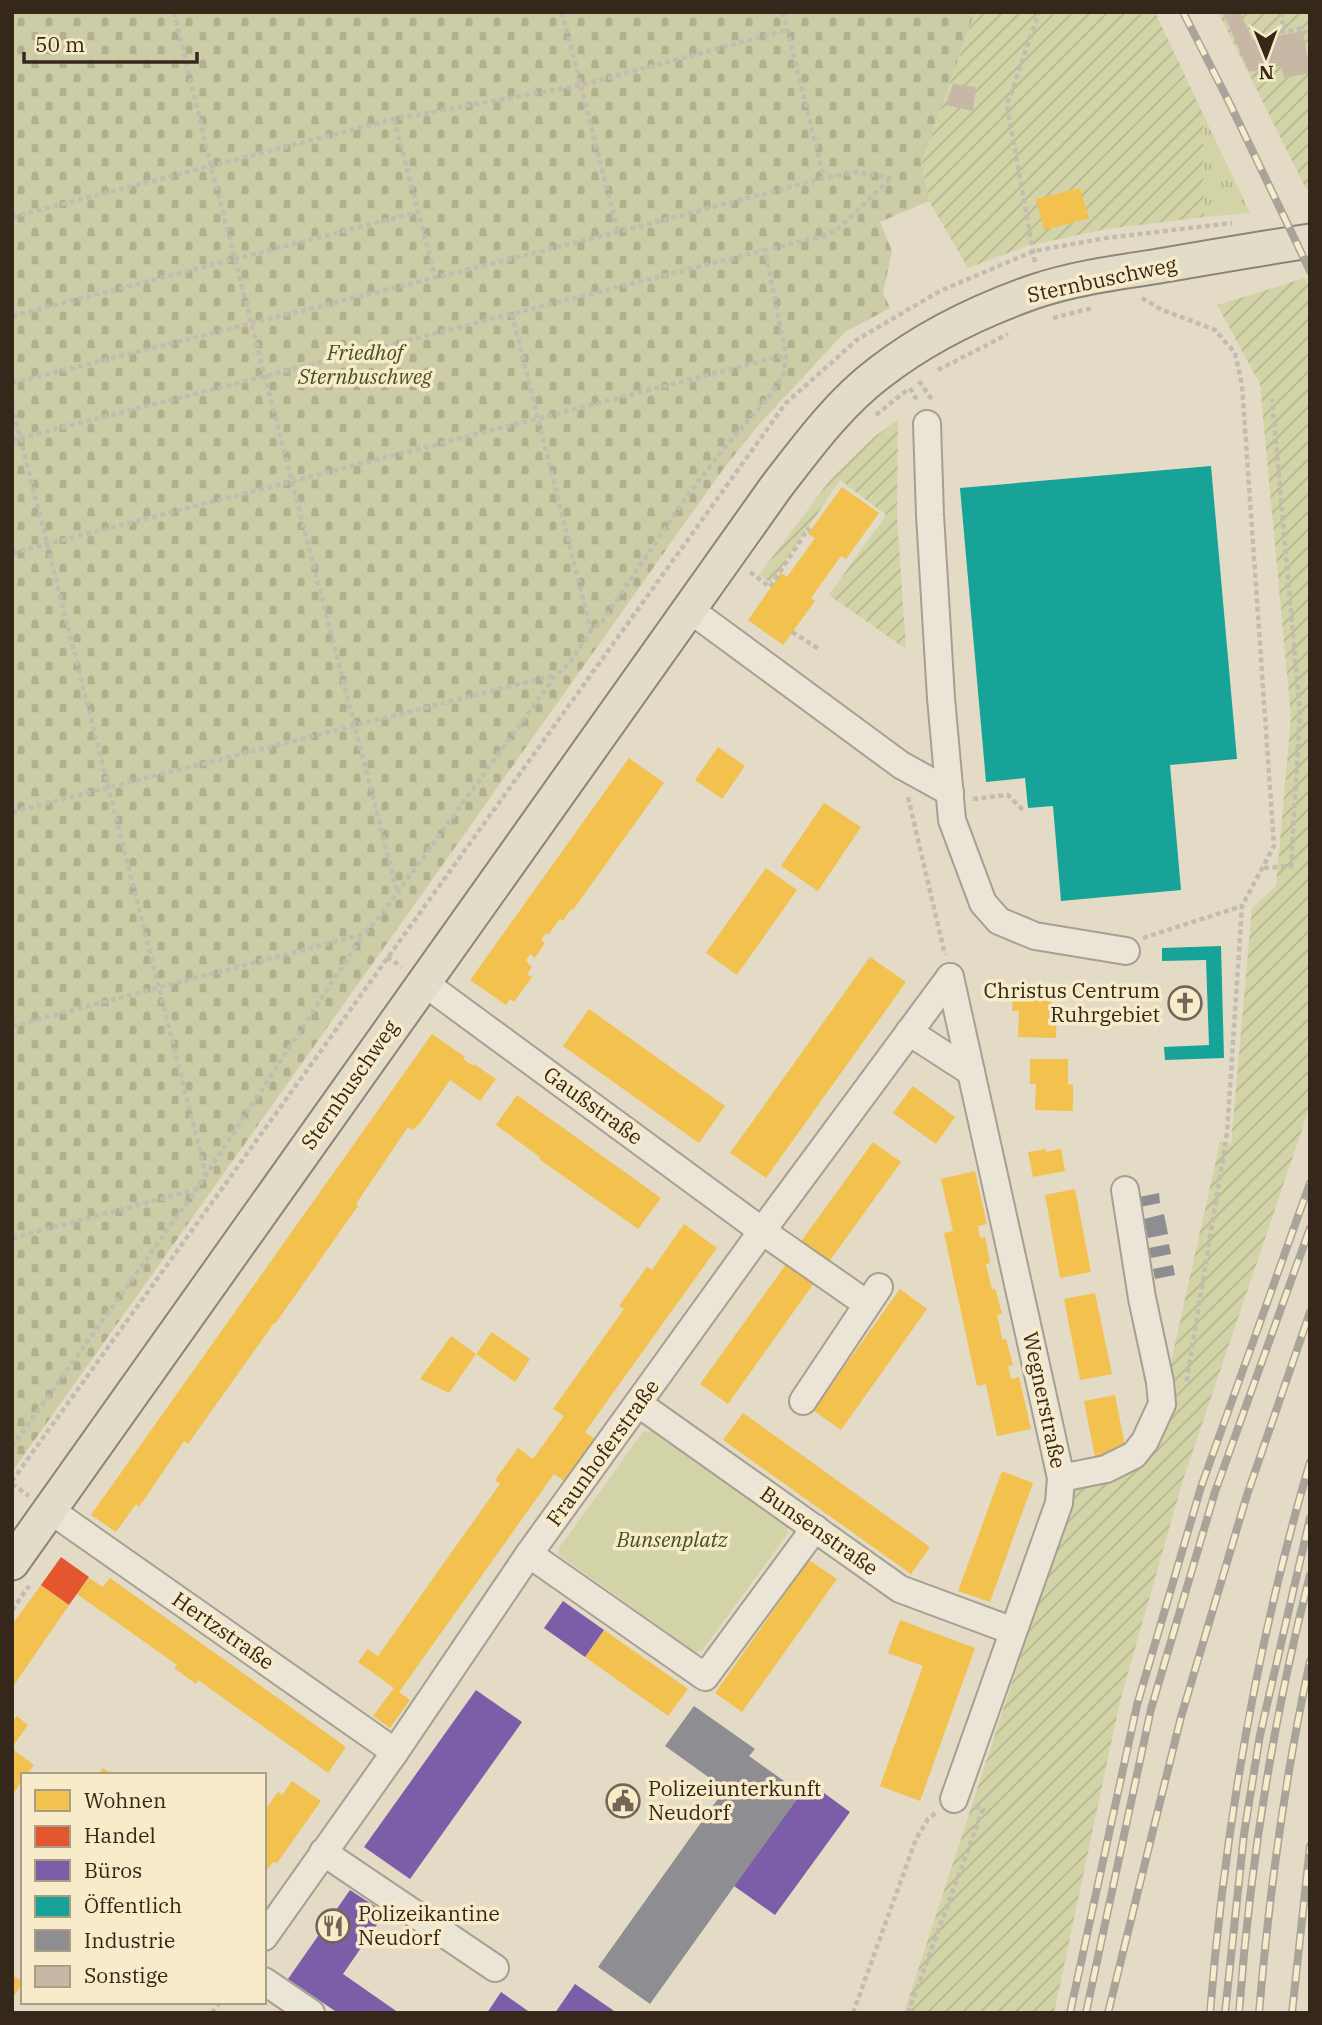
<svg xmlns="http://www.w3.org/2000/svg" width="1322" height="2025" viewBox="0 0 1322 2025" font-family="'IBM Plex Serif',serif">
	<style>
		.grass { fill: url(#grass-tufts) }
		.cemetery { fill: url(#cemetery-stones) }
		.park { fill: #d2d4a7 }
		.garden { fill: url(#garden-furrows) }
		.homes { fill: #f2c14e }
		.shops { fill: #e4572e }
		.offices { fill: #7b5ea7 }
		.public { fill: #17a398 }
		.industry { fill: #8d8d92 }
		.building { fill: #c7b8a6 }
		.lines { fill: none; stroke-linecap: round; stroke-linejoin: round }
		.minor-casing { stroke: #a79f90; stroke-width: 30 }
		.major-casing { stroke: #8c8577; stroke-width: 37 }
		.path { stroke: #c3bcb0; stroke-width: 4.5; stroke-dasharray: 5 3.5; stroke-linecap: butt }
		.minor { stroke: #ebe5d8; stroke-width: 26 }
		.major { stroke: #e2dcc9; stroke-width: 33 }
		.rail-casing { stroke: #a9a499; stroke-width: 8 }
		.rail { stroke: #f7ebc9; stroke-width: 5; stroke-dasharray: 16; stroke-linecap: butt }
		.labels { text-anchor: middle; stroke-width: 7; stroke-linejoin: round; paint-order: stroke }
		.street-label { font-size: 21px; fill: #352719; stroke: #f7ebc9 }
		.park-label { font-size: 21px; font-style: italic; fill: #44521f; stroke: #f7ebc9 }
		.poi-label { font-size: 21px; fill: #352719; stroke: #f7ebc9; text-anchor: start }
	</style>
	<defs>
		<pattern id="grass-tufts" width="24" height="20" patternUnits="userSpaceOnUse" patternTransform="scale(1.75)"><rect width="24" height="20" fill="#d2d4a7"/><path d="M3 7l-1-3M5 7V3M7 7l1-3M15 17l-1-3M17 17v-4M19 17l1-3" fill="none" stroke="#b5b68f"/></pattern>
		<pattern id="cemetery-stones" width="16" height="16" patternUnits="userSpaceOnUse" patternTransform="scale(1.75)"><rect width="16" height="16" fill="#cccda7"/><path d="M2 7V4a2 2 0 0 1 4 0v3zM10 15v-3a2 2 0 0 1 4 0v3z" fill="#b0b08f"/></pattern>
		<pattern id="garden-furrows" width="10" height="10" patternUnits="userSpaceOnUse" patternTransform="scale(1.75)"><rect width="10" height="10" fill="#d2d4a7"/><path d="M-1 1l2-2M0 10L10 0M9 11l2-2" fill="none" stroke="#b5b68f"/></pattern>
	</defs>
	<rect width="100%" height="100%" fill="#e3dbc6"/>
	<polygon class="grass" points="1203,114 1250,213 1204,217"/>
	<polygon class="cemetery" points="12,12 975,12 922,162 929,201 880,222 892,251 883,293 890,308 845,332 756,428 724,468 12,1472"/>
	<polygon class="park" points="651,1431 787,1526 788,1533 702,1651 695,1652 559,1555 559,1548 643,1432"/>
	<g class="garden">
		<polygon points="975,12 1155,12 1203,114 1204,217 1107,229 1027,246 968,268 929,201 922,163"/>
		<polygon points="1218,12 1310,12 1310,188 1306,189"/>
		<polygon points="1305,278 1310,290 1310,1106 1183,1480 1120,1701 1054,2013 904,2013 1075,1490 1150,1456 1220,1142 1231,1144 1252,908 1276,886 1291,717 1260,384 1217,305"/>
		<polygon points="898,419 897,518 906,649 829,595 886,515 840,480 771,583 759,575 830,480 873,438"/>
	</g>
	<g class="homes">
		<polygon points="1080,188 1089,218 1044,230 1036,199"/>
		<polygon points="842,487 879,513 846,559 841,556 811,598 815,601 783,645 748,620 781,573 787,577 815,538 808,534"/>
		<polygon points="718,747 745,766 722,799 695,780"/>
		<polygon points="629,758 664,783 573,910 571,909 563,921 560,919 548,935 546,933 541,940 545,943 535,958 530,954 526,961 532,967 527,974 532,977 514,1002 510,999 506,1005 470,980"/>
		<polygon points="824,803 861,827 818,891 781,866"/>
		<polygon points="766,868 797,890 737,975 706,953"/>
		<polygon points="870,957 906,982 766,1178 730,1153"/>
		<polygon points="1013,986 1051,986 1051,1012 1057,1012 1056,1038 1018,1037 1019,1011 1012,1011"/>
		<polygon points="589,1009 725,1106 699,1143 563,1046"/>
		<polygon points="432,1034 465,1057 463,1059 473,1066 474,1064 496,1079 480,1101 450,1080 421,1122 413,1130 408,1127 356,1204 358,1206 275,1324 274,1323 188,1444 184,1441 139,1507 136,1504 116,1532 91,1515"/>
		<polygon points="1030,1059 1068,1059 1068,1085 1073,1084 1073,1111 1035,1110 1036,1084 1030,1084"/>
		<polygon points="913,1086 955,1117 936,1144 893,1113"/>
		<polygon points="517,1095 661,1198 638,1229 539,1159 540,1157 496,1125"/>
		<polygon points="873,1142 901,1162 828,1263 800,1243"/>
		<polygon points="1046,1149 1046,1152 1061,1149 1065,1171 1033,1177 1028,1152"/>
		<polygon points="975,1171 987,1224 978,1226 980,1238 985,1237 990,1263 986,1264 992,1290 995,1288 1002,1314 997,1315 1000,1328 1002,1340 1006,1339 1013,1365 1008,1366 1011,1379 1019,1377 1031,1429 997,1436 986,1384 977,1386 944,1233 953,1231 941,1179"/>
		<polygon points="1075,1189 1091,1272 1060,1278 1045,1195"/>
		<polygon points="684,1224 717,1248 585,1432 596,1440 566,1482 554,1474 399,1692 410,1700 390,1728 373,1716 394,1688 358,1662 368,1649 378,1656 500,1484 495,1480 518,1448 533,1459 564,1416 553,1409 624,1309 619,1306 647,1267 652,1270"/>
		<polygon points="787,1263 814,1283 728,1404 700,1384"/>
		<polygon points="900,1289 927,1309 841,1430 813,1410"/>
		<polygon points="1095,1293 1112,1374 1080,1380 1064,1299"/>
		<polygon points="492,1332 530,1359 515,1382 476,1354"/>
		<polygon points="451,1336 476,1354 449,1393 420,1379"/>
		<polygon points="1115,1395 1127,1456 1096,1462 1084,1401"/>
		<polygon points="743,1413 930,1547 911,1574 723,1440"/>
		<polygon points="1002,1471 1033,1483 990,1602 958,1591"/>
		<polygon points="809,1560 837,1579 742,1712 715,1693"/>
		<polygon points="89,1578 103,1587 110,1578 346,1747 328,1773 198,1680 196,1684 174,1668 177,1665 77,1594"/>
		<polygon points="41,1585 69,1605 14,1685 12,1684 12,1625"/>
		<polygon points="900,1620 975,1648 920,1801 880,1786 923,1666 888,1653"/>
		<polygon points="604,1630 688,1689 668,1716 585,1657"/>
		<polygon points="17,1716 28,1725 12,1747 12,1722"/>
		<polygon points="12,1749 34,1765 26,1775 23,1775 23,1780 14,1792"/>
		<polygon points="103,1768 113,1775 98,1775"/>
		<polygon points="292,1781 321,1801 277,1863 273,1862 264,1874 264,1811 278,1792 282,1795"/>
		<polygon points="12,1975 23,1982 12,1999"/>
	</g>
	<polygon class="shops" points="61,1557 89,1577 69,1605 41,1585"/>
	<g class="offices">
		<polygon points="563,1601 604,1630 585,1657 544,1628"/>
		<polygon points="476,1690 522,1722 410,1879 364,1847"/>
		<polygon points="809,1782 850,1812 775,1915 734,1886"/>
		<polygon points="350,1890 385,1913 343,1974 399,2013 338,2013 288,1979"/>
		<polygon points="575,1984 617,2013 555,2013"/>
		<polygon points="501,1992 531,2013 487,2013"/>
	</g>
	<g class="public">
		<polygon points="1211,466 1237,759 1170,765 1181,890 1061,901 1053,806 1028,808 1025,778 986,782 960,488"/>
		<polygon points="1221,946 1224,1058 1165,1060 1164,1047 1209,1045 1206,960 1162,961 1162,948"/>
	</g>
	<g class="industry">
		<polygon points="1159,1193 1160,1203 1140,1207 1139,1197"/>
		<polygon points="1164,1214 1168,1234 1148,1238 1144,1219"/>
		<polygon points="1169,1244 1171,1254 1151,1258 1149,1248"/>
		<polygon points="1173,1265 1175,1275 1155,1279 1153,1269"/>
		<polygon points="694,1706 755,1749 749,1756 801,1793 650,2004 598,1967 725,1789 665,1746"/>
	</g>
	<g class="building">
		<polygon points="1223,12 1240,12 1253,41 1303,31 1310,73 1284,78 1281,66 1249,72"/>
		<polygon points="953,84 976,87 973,111 946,105"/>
	</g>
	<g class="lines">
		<defs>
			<g id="minor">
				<polyline points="927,424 930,515 941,698 952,820 983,903 999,921 1035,936 1126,951"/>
				<polyline points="689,609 901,765 950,792"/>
				<polyline points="950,977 1061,1478 1059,1503 954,1799"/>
				<polyline points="423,982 762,1231 867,1304"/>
				<polyline points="909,1032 971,1072"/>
				<polyline points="803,1401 879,1287"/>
				<polyline points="639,1404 900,1589 1013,1631"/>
				<polyline points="1061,1478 1106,1469 1134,1455 1145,1441 1162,1404 1160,1382 1142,1298 1125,1190"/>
				<polyline points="50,1510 395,1752"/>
				<polyline points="529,1554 705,1677 815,1528"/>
				<polyline points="323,1852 495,1968"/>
				<polyline points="264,1937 395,1752 529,1554 762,1231 950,977"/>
				<polyline points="264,1981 311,2013"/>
			</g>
			<path id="major" d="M 12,1563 L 776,487 C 807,447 838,404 879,373 C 924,338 979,311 1033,292 C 1071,279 1113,273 1153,267 C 1205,258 1257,249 1310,241"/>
		</defs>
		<use href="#minor" class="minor-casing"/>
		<use href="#major" class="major-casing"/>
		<g class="path">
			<polyline points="174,12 211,166 397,891"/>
			<polyline points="562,12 618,232"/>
			<polyline points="783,12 824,178"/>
			<polyline points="1282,12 1283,32 1303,28 1308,36"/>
			<polyline points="394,119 435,276"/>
			<polyline points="12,217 394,119 581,85 787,30"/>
			<polyline points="1035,262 1007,105 1039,12"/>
			<polyline points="1142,298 1160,309 1215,330 1235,353 1242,385 1274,846 1242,906 1227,1133 1186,1385"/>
			<polyline points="512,314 591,631"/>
			<polyline points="12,316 418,212"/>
			<polyline points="1053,318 1092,308"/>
			<polyline points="938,370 1008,334"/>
			<polyline points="919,381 933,401"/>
			<polyline points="12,383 618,232 824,178 856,172 891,178"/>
			<polyline points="910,388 918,402"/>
			<polyline points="12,405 206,1175"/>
			<polyline points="876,415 907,390"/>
			<polyline points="12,440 765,250"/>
			<polyline points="12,553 786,355"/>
			<polyline points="750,572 770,587 808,529 810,531"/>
			<polyline points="792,632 819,649"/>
			<polyline points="908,797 945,955"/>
			<polyline points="973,799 1008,795 1024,811"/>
			<polyline points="12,812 555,675"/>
			<polyline points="1264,868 1291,866 1300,712 1272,399"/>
			<polyline points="1143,938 1242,906"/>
			<polyline points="387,957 402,967"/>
			<polyline points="12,1026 364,934 382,914 556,675 569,664 591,631 602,622 682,503 725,447 772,393 784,372 786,355 765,250 824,236 838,229 891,178"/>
			<polyline points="12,1238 195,1190"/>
			<polyline points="12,1447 196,1190 363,935"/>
			<polyline points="12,1481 786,403 858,339 940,291 1034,251 1106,238 1232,223"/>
			<polyline points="12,1484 29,1496"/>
			<polyline points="12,1610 29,1586"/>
			<polyline points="212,2013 220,2002"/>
			<polyline points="853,2013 916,1839 928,1819 937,1812"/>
			<polyline points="908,2013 983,1809 975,1806"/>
		</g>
		<use href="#minor" class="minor"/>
		<use href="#major" class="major"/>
		<defs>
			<g id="rail">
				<polyline points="1183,12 1229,102 1310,271"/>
				<polyline points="1070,2013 1137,1705 1201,1487 1310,1183"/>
				<polyline points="1086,2013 1151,1709 1215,1492 1310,1228"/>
				<polyline points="1108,2013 1181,1717 1247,1495 1310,1312"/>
				<path d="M 1210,2013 C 1225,1826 1257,1642 1310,1462"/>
				<polyline points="1225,2013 1244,1834 1260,1735 1310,1518"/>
				<path d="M 1239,2013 C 1250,1865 1273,1718 1310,1575"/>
				<path d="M 1259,2013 C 1269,1894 1285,1777 1310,1661"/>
				<polyline points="1292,2013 1310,1846"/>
			</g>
		</defs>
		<use href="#rail" class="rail-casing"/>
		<use href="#rail" class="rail"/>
	</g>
	<defs>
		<symbol id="church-ring" viewBox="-11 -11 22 22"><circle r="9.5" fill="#f7ebc9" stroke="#726656" stroke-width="1.5"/><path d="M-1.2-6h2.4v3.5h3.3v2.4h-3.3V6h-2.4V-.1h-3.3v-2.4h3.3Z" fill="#726656"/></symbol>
		<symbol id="civic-ring" viewBox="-11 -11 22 22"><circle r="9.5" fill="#f7ebc9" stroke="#726656" stroke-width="1.5"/><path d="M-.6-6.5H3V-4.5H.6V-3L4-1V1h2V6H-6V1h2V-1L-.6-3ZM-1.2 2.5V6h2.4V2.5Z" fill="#726656"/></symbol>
		<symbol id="restaurant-ring" viewBox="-11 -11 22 22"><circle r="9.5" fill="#f7ebc9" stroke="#726656" stroke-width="1.5"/><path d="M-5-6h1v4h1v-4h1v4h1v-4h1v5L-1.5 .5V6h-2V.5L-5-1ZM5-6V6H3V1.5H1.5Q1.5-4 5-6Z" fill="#726656"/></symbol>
	</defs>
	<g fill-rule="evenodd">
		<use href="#church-ring" x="1166" y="984" width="38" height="38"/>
		<use href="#civic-ring" x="604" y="1782" width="38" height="38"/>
		<use href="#restaurant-ring" x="314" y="1907" width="38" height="38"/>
	</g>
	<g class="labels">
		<g class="street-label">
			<text transform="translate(1102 280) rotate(-12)" y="7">Sternbuschweg</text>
			<text transform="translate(350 1085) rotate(-55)" y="7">Sternbuschweg</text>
			<text transform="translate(593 1106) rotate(36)" y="7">Gaußstraße</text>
			<text transform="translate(1044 1400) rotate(78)" y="7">Wegnerstraße</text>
			<text transform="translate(603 1453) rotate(-54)" y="7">Fraunhoferstraße</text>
			<text transform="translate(819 1531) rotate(35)" y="7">Bunsenstraße</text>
			<text transform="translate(223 1631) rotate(35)" y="7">Hertzstraße</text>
		</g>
		<g class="park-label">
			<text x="365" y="360">Friedhof<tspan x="365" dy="24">Sternbuschweg</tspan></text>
			<text x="672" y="1547">Bunsenplatz</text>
		</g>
		<g class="poi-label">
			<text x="1160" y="998" text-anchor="end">Christus Centrum<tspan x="1160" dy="24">Ruhrgebiet</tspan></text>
			<text x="648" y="1796">Polizeiunterkunft<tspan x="648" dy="24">Neudorf</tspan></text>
			<text x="358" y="1921">Polizeikantine<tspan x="358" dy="24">Neudorf</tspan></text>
		</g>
	</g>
	<rect width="1322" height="2025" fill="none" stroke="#352719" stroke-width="28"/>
	<rect x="21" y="1773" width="245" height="231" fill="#f7ebc9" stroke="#a99d83" stroke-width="2"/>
	<rect x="35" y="1790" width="35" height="21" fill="#f2c14e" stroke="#a99d83" stroke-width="2"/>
	<text x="84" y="1808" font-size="21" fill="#352719">Wohnen</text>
	<rect x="35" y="1826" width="35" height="21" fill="#e4572e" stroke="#a99d83" stroke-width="2"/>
	<text x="84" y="1843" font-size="21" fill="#352719">Handel</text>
	<rect x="35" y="1860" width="35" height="21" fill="#7b5ea7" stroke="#a99d83" stroke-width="2"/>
	<text x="84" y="1878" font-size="21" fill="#352719">Büros</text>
	<rect x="35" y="1896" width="35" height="21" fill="#17a398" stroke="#a99d83" stroke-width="2"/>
	<text x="84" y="1913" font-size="21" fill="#352719">Öffentlich</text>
	<rect x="35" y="1930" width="35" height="21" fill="#8d8d92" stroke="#a99d83" stroke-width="2"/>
	<text x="84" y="1948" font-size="21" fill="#352719">Industrie</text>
	<rect x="35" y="1966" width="35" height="21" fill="#c7b8a6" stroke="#a99d83" stroke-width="2"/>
	<text x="84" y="1983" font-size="21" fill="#352719">Sonstige</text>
	<g transform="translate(1266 56) rotate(179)" stroke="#f7ebc9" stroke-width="5" paint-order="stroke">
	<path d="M0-5L12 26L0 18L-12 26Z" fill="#352719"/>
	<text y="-10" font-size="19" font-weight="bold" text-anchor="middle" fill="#352719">N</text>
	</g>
	<path d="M24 52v10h173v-10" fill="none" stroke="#352719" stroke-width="3.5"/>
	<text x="35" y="52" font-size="21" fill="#352719" stroke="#f7ebc9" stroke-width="5" paint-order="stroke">50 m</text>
</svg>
